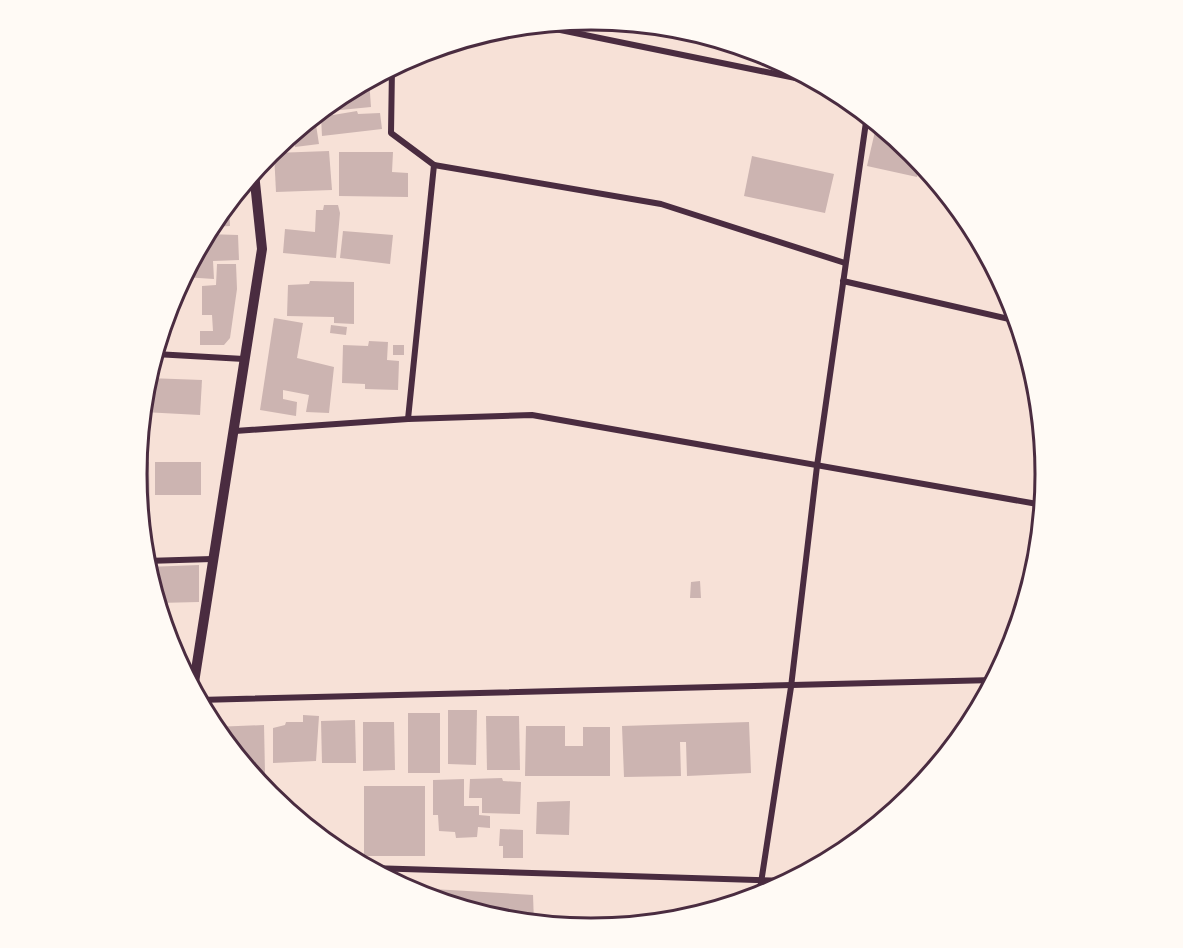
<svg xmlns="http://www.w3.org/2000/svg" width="1183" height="948" viewBox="0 0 1183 948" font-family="Karla,sans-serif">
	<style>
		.building { fill: #ccb4b1 }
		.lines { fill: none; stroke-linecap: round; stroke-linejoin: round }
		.minor { stroke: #4a2c40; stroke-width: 6 }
		.tertiary { stroke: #4a2c40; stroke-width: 10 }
		.rim { fill: none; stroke: #4a2c40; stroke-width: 3 }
	</style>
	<rect width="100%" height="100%" fill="#f7e1d7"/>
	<g class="building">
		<polygon points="675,28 706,36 705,43 686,40 687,33 674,30"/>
		<polygon points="369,80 371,107 320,112 339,96"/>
		<polygon points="357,111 358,114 380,113 382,129 322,136 321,117"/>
		<polygon points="316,125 319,144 295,147 294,133 303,126"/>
		<polygon points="876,127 884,129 913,153 920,161 917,177 867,166"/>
		<polygon points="329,151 332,190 276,192 274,153"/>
		<polygon points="339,152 393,152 392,172 408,173 408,197 339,196"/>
		<polygon points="752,156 834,174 825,213 744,196"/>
		<polygon points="229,202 230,226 211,227 214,221"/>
		<polygon points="324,205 338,205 340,213 336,258 283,253 285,229 315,232 316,210 323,210"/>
		<polygon points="343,231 393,235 390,264 340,258"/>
		<polygon points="207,234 238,235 239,260 213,261 214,279 184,277"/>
		<polygon points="217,264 236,264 237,289 230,338 224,345 200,345 200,331 213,331 212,315 202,315 202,286 216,285"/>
		<polygon points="310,281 354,282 354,324 334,323 334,317 287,316 288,285 309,284"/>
		<polygon points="274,318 303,323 297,358 334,367 329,413 306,412 309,395 283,390 283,399 297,402 296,416 260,410"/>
		<polygon points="331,325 347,327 346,335 330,333"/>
		<polygon points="369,341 388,342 387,360 399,361 398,390 365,389 365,384 342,383 343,345 368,346"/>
		<rect x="393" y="345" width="11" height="10"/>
		<polygon points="148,378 202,380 200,415 143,412"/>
		<polygon points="138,462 149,462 150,514 141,514"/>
		<rect x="155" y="462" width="46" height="33"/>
		<polygon points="199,565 199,602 158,603 147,567"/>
		<polygon points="700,581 701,598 690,598 691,582"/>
		<polygon points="448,710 477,710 476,765 448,764"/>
		<rect x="408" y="713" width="32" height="60"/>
		<polygon points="303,715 319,716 316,761 273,763 273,728 285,725 286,722 303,722"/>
		<polygon points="486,716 519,716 520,770 487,770"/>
		<polygon points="355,720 356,763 322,763 321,721"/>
		<polygon points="363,722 394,722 395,770 363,771"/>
		<polygon points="749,722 751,773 687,776 686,742 680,742 681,776 624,777 622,726"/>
		<polygon points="264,725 265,773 254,774 214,727"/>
		<polygon points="526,726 565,726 565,746 583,746 583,727 610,727 610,776 525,776"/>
		<polygon points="502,778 503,781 521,782 520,814 482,813 482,798 469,798 470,779"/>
		<polygon points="464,779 464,806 479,806 479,815 490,816 490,828 478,827 477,837 456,838 455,832 439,831 438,815 433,815 433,780"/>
		<rect x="364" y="786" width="61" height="70"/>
		<polygon points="570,801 569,835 536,834 537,802"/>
		<polygon points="500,829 523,830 523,858 503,858 503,846 499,846"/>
		<polygon points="433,889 533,895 534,923 502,920 433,899"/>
	</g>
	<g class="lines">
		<g class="minor">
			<polyline points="536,25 820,83"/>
			<polyline points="392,68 391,133 434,165 661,204 845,263"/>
			<polyline points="843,281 1018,321"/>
			<polyline points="155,354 244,359"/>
			<polyline points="408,419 434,165"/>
			<polyline points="235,431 408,419 532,415 1043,505"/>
			<polyline points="146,561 212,559"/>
			<polyline points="199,700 994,680"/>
			<polyline points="370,868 790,881"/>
			<polyline points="759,896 791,687 817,466 867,115"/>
		</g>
		<polyline class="tertiary" points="193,689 262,249 254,173"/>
	</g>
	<path d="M0 0H1183V948H0ZM147 474a444 444 0 1 1 888 0a444 444 0 1 1-888 0Z" fill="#fffaf5" fill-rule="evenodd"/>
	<path class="rim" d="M147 474a444 444 0 1 1 888 0a444 444 0 1 1-888 0Z"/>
</svg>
